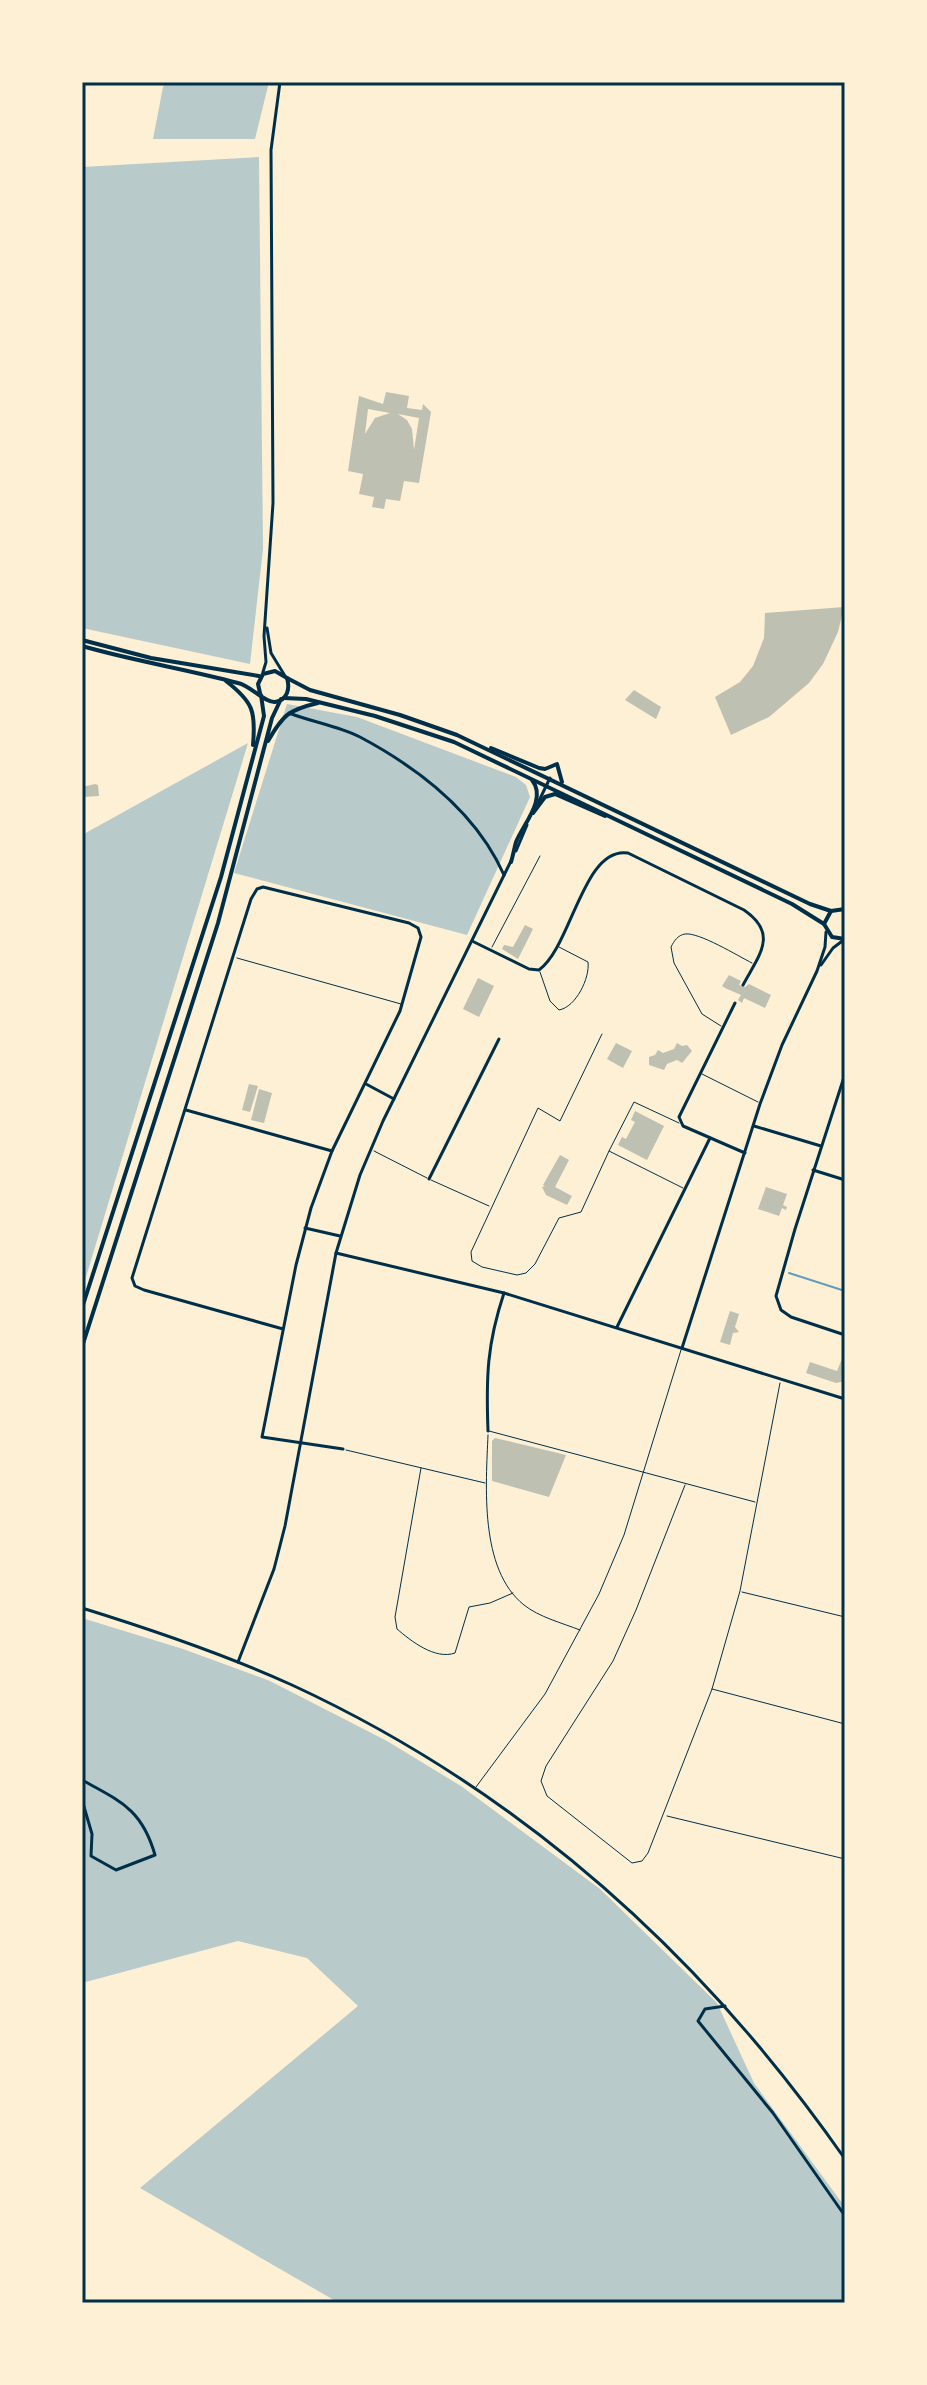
<svg xmlns="http://www.w3.org/2000/svg" width="927" height="2385" viewBox="0 0 927 2385" font-family="'PT Sans Narrow',sans-serif">
	<style>
		.green { fill: #b9caca }
		.lines { fill: none; stroke-linecap: round; stroke-linejoin: round }
		.stream { stroke: #669bbc; stroke-width: 2 }
		.building { fill: #bec0b2; fill-rule: evenodd }
		.service { stroke: #003049; stroke-width: 1 }
		.minor { stroke: #003049; stroke-width: 3 }
		.tertiary { stroke: #003049; stroke-width: 3 }
		.secondary { stroke: #003049; stroke-width: 4 }
		.neatline { fill: none; stroke: #003049; stroke-width: 3 }
	</style>
	<rect width="100%" height="100%" fill="#fdf0d5"/>
	<g class="green">
		<polygon points="167,82 269,82 255,139 153,139 163,87"/>
		<polygon points="259,157 263,549 250,664 82,628 82,167"/>
		<polygon points="287,704 357,717 516,777 526,785 530,797 467,935 234,873"/>
		<polygon points="248,743 82,1290 82,835"/>
		<polygon points="82,1618 183,1649 270,1681 387,1741 461,1786 600,1889 717,2003 754,2083 845,2207 845,2303 339,2303 140,2188 358,2006 307,1958 238,1941 82,1983"/>
	</g>
	<g class="lines">
		<polyline class="stream" points="789,1273 845,1291"/>
	</g>
	<g class="building">
		<path d="M 386,392 L 409,396 L 407,408 L 422,410 L 423,404 L 431,412 L 419,483 L 404,481 L 400,501 L 386,499 L 384,509 L 372,507 L 374,497 L 359,494 L 363,474 L 348,471 L 359,396 L 383,404 ZM 368,409 L 390,413 L 375,418 L 365,434 ZM 398,414 L 419,418 L 414,450 L 412,429 L 407,420 Z"/>
		<polygon points="844,607 838,632 823,664 809,683 769,717 731,735 715,697 740,682 753,666 764,638 765,613"/>
		<polygon points="634,690 661,707 656,719 625,700"/>
		<polygon points="95,784 98,785 99,796 82,797 82,787"/>
		<polygon points="525,925 533,929 518,959 502,949 504,945 513,947"/>
		<polygon points="729,975 741,981 739,985 745,987 749,984 771,995 765,1008 744,998 742,1003 738,1000 741,995 725,988 722,986"/>
		<polygon points="478,978 494,986 479,1017 463,1009"/>
		<polygon points="616,1043 632,1051 623,1068 607,1059"/>
		<polygon points="677,1043 682,1046 687,1045 692,1051 682,1063 677,1060 667,1064 664,1070 649,1065 649,1057 655,1055 658,1050 663,1053 674,1049"/>
		<polygon points="249,1084 258,1086 250,1112 242,1110"/>
		<polygon points="259,1089 272,1093 264,1123 251,1120"/>
		<polygon points="635,1111 664,1126 647,1160 618,1145 622,1137 626,1139 635,1122 631,1120"/>
		<polygon points="560,1155 569,1160 555,1187 572,1196 567,1205 546,1195 542,1187 545,1186 543,1185"/>
		<polygon points="766,1187 787,1194 783,1205 787,1207 786,1210 782,1208 779,1216 758,1209"/>
		<polygon points="730,1311 739,1314 735,1327 739,1332 733,1333 730,1345 720,1342"/>
		<polygon points="845,1351 845,1381 836,1383 806,1373 810,1362 837,1371"/>
		<polygon points="495,1438 566,1455 549,1497 492,1481 492,1441"/>
	</g>
	<g class="lines">
		<g class="service">
			<polyline points="492,947 540,856"/>
			<polyline points="237,958 401,1004"/>
			<path d="M 540,972 L 550,1001 L 559,1010 C 576,1007 590,978 588,962 L 559,947"/>
			<path d="M 721,1026 L 702,1014 L 674,963 L 671,947 C 674,941 678,935 685,934 C 699,932 738,956 752,963"/>
			<polyline points="602,1034 560,1121 538,1108 471,1252 472,1261 482,1267 517,1275 526,1273 535,1264 559,1218 581,1212 609,1151"/>
			<polyline points="702,1074 758,1102"/>
			<polyline points="679,1123 634,1102 609,1151 683,1188"/>
			<polyline points="374,1151 427,1178"/>
			<polyline points="431,1180 489,1206"/>
			<polyline points="489,1431 755,1502"/>
			<path d="M 488,1435 C 486,1485 479,1569 524,1605 C 539,1617 562,1623 580,1630"/>
			<polyline points="346,1450 485,1483"/>
			<path d="M 421,1468 L 395,1617 L 397,1629 C 411,1641 435,1660 455,1653 L 469,1607 L 490,1603 L 513,1593"/>
			<polyline points="685,1485 636,1610 613,1661 546,1766 541,1781 547,1796 632,1863 642,1861 648,1853 712,1689 740,1591 780,1383"/>
			<polyline points="742,1592 845,1617"/>
			<polyline points="712,1689 845,1724"/>
			<polyline points="476,1787 545,1694 599,1594 624,1535 681,1350"/>
			<polyline points="667,1816 845,1859"/>
		</g>
		<g class="minor">
			<polyline points="267,628 271,653 285,676"/>
			<polyline points="263,672 266,662 264,636 273,503 271,150 280,82"/>
			<path d="M 289,713 C 312,722 338,726 360,737 C 420,769 476,812 504,875"/>
			<path d="M 472,941 L 529,969 L 539,970 C 572,946 583,846 628,853 L 744,910 C 779,934 759,955 743,985"/>
			<polyline points="821,965 833,948 845,939"/>
			<polyline points="735,1003 679,1117 683,1126 745,1153"/>
			<polyline points="845,1074 795,1229 776,1296 781,1310 791,1317 845,1335"/>
			<polyline points="366,1084 394,1099"/>
			<polyline points="186,1110 332,1151"/>
			<polyline points="754,1126 821,1146"/>
			<polyline points="813,1170 845,1180"/>
			<polyline points="429,1179 499,1039"/>
			<polyline points="305,1228 340,1236"/>
			<polyline points="336,1253 504,1293 845,1399"/>
			<polyline points="617,1327 710,1138"/>
			<polyline points="283,1329 144,1290 135,1286 132,1278 251,899 257,889 263,887 409,923 418,928 421,937 400,1011 332,1151 311,1208 296,1265 262,1437 343,1449"/>
			<polyline points="682,1348 760,1104 782,1045 817,971 825,947 826,932"/>
			<path d="M 488,1431 C 486,1377 487,1344 504,1293"/>
			<path d="M 82,1780 C 120,1801 142,1809 155,1855 L 116,1870 L 91,1856 L 92,1834 L 82,1800"/>
			<polyline points="725,2006 705,2009 698,2021 773,2113 845,2216"/>
		</g>
		<g class="tertiary">
			<polyline points="536,807 550,778"/>
			<polyline points="516,851 527,825"/>
			<path d="M 82,1608 C 153,1630 224,1654 292,1685 C 521,1791 702,1954 845,2159"/>
			<polyline points="238,1662 274,1569 285,1526 336,1253 360,1175 383,1121 511,861"/>
		</g>
		<g class="secondary">
			<polyline points="82,640 151,658 259,676"/>
			<path d="M 82,646 C 134,661 186,669 238,683 C 251,686 265,703 275,702 C 288,700 290,688 287,678 L 275,671 L 263,674 L 258,684 L 260,693"/>
			<polyline points="287,678 310,690 400,715 457,735 810,904 831,911"/>
			<path d="M 226,681 C 253,702 256,711 253,745"/>
			<polyline points="284,698 306,699 375,716 454,742 792,904 824,924"/>
			<path d="M 268,741 C 283,715 288,710 318,703"/>
			<polyline points="491,748 539,768 545,769 557,764 562,782"/>
			<polyline points="533,813 545,797 555,794 605,816"/>
			<path d="M 511,862 C 513,856 514,849 516,842 C 524,823 547,799 532,780"/>
			<polyline points="845,909 831,911 824,924 832,937 845,939"/>
			<polyline points="82,1308 221,877 264,716 261,695"/>
			<polyline points="82,1347 218,923 272,718 281,699"/>
			<polyline points="82,1608 83,1608"/>
		</g>
	</g>
	<rect width="927" height="2385" fill="none" stroke="#fdf0d5" stroke-width="168"/>
	<rect x="84" y="84" width="759" height="2217" class="neatline"/>
</svg>
